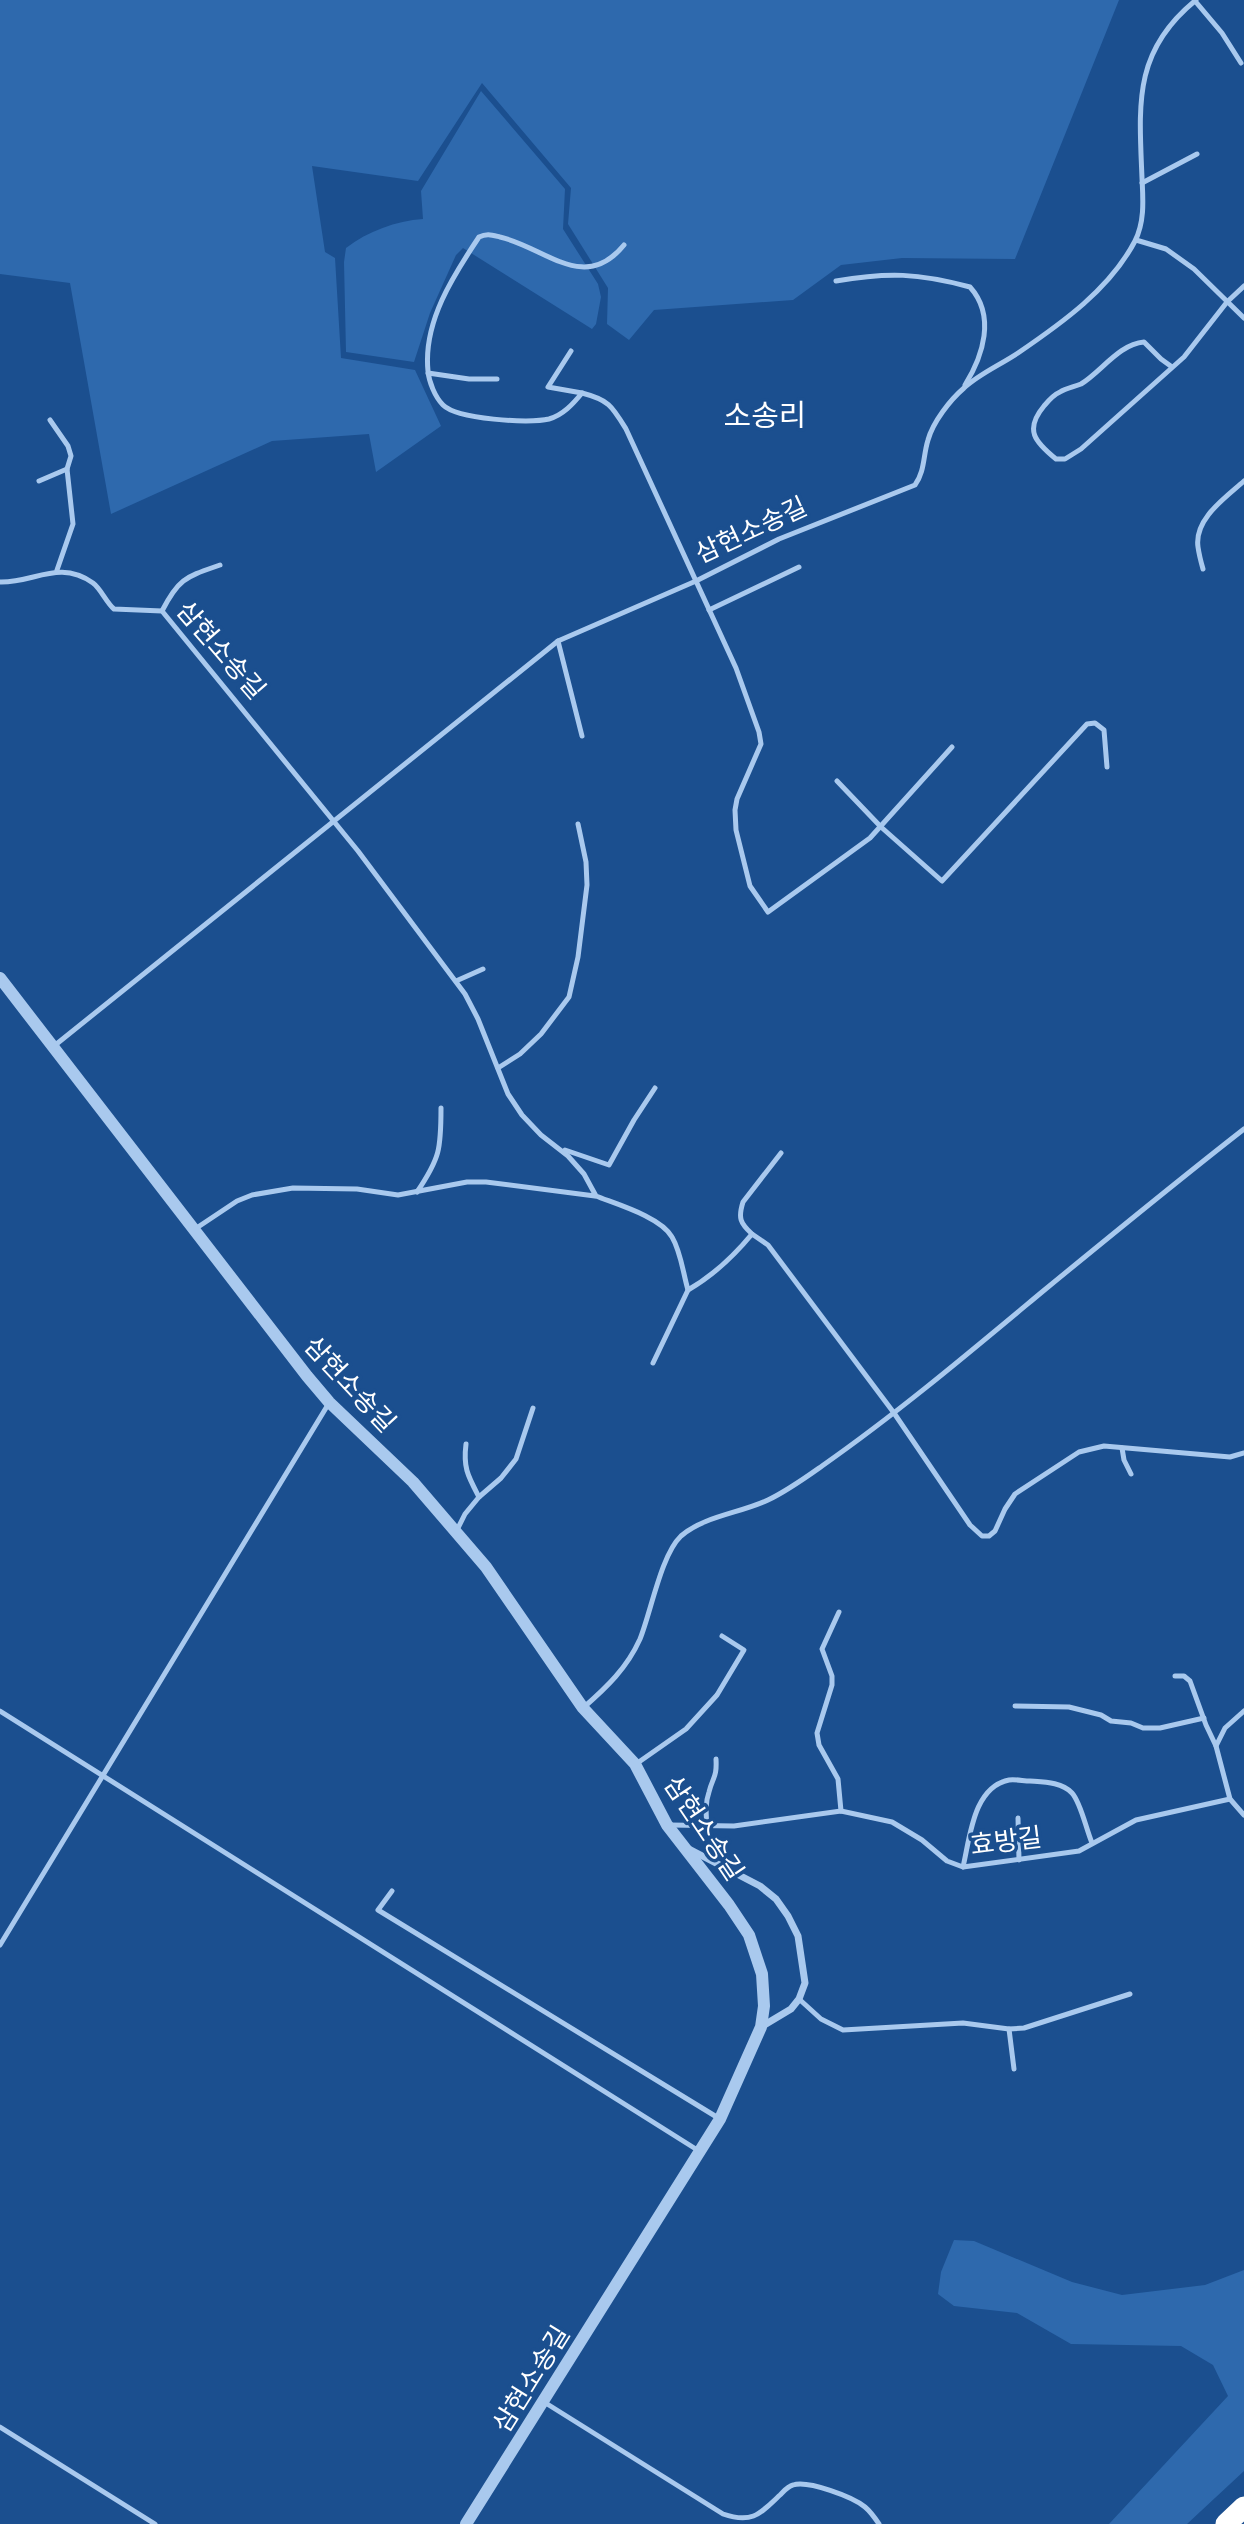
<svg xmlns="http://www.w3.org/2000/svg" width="1244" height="2524" viewBox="0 0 1244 2524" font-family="'PT Sans Narrow','Noto Sans KR',sans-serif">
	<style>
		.green { fill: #2e69ad }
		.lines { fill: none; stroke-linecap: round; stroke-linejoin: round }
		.service { stroke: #a9c9ee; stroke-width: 5 }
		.minor { stroke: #a9c9ee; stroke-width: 7 }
		.tertiary { stroke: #a9c9ee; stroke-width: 12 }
		.motorway { stroke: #fff; stroke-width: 21 }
		.labels { text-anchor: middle; stroke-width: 7; stroke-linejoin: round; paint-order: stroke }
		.street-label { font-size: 26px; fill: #fff; stroke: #1b4f8f }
		.quarter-label { font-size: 30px; fill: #fff; stroke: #1b4f8f }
	</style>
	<rect width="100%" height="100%" fill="#1b4f8f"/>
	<g class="green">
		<polygon points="0,0 1119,0 1015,259 902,258 841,265 793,300 654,310 629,340 607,324 608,288 568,224 571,188 482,83 418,181 312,166 325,252 335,258 341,358 415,370 441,426 376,472 369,434 272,441 111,514 70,283 0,274"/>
		<path d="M 481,91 L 565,189 L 563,229 L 598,284 L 601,297 L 596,324 L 592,329 L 463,248 L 456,255 L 430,313 L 414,362 L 346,352 L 344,262 L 346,248 C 368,231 396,221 423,219 L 421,191 Z"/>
		<polygon points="954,2240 974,2241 1072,2282 1122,2295 1205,2285 1244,2270 1244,2471 1187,2524 1109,2524 1228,2396 1213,2365 1181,2346 1071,2344 1017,2313 954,2306 938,2294 941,2272"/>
	</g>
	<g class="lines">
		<g class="service">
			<polyline points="1195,1 1222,33 1241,63"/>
			<polyline points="1142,183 1197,154"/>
			<polyline points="1136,240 1166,249 1194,269 1244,318"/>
			<path d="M 624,245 C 584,294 545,247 500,237 C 492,235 487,233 479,237 C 453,276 423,322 428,371 C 429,382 435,397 443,405 C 457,419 529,424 549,419 C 563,415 573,404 582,393 C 609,400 612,406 626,429 L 736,668 L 759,732 L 761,744 L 737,799 L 735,810 L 736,830 L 750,886 L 768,912 L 870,838 L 952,747"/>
			<path d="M 836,281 C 888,272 918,273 970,287 C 996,316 983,356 965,385"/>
			<polyline points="571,351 548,387 582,393"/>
			<path d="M 1172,367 L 1161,359 L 1144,342 C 1119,344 1101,372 1081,384 C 1074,387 1066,388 1060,392 C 1053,395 1049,400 1044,406 C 1024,430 1035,442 1056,459 L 1065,459 L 1081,449 L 1184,357 L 1227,302 L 1244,286"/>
			<polyline points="428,373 469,379 497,379"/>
			<polyline points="50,420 68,446 71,456 67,469 73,524 57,570"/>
			<polyline points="39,481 67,469"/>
			<path d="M 1203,569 C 1201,562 1199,554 1198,547 C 1194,519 1225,498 1244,481"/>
			<path d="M 0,582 C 34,583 59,559 93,583 C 101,589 106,602 114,609 L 162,611 L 358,851 L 465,994 L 478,1019 L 508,1094 L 522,1115 L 541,1135 L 568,1156 L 584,1174 L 596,1196 C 616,1204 661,1217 672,1237 C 681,1252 683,1273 688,1290 C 714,1275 733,1257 752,1234 L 768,1245 L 894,1413 L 970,1525 L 982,1536 L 989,1536 L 995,1531 L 1005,1509 L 1015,1494 L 1079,1452 L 1104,1446 L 1230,1457 L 1244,1453"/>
			<polyline points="709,610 799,567"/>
			<path d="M 162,611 C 179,578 186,577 220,565"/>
			<polyline points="558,641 582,736"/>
			<polyline points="837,781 881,827 942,881 1087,724 1095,723 1104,730 1107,767"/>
			<polyline points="456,981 483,969"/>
			<path d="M 54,1046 L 558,641 L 696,581 L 779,539 L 915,485 C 925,471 923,456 928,440 C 933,422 950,400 964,388 C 979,374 1000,365 1018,353 C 1062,323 1110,289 1135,241 C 1145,221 1143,199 1142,178 C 1139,104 1133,51 1196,0"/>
			<polyline points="498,1068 520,1054 541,1034 569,997 578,957 587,885 586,862 578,824"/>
			<polyline points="565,1150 609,1165 634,1120 655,1088"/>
			<path d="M 417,1192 C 440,1158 441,1149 441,1108"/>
			<polyline points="195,1229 237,1201 252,1195 293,1188 357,1189 398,1195 467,1182 486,1182 595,1196"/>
			<path d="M 752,1234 C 740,1223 738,1218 743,1202 L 781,1153"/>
			<polyline points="653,1363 688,1290"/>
			<path d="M 466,1444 C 463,1468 468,1476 479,1497"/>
			<polyline points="1122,1448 1124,1460 1131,1474"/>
			<polyline points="457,1530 465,1514 479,1497 501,1478 516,1459 533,1408"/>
			<polyline points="839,1612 822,1649 832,1676 832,1685 817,1733 819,1745 838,1779 841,1811"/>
			<polyline points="1175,1676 1184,1676 1190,1681 1206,1725 1216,1746"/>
			<polyline points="1015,1706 1069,1707 1101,1715 1111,1721 1131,1723 1143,1728 1160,1728 1204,1718"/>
			<path d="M 583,1708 C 607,1687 627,1668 640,1639 C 651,1612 661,1555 681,1536 C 704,1516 741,1513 768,1500 C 787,1491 805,1478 822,1466 C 899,1412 970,1352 1042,1292 C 1109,1237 1176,1182 1244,1129"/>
			<polyline points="0,1711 699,2151"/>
			<polyline points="1244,1711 1225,1728 1216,1746 1230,1799 1244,1815"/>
			<polyline points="636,1764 686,1729 717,1695 744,1650 722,1636"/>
			<polyline points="1018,1818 1019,1860"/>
			<polyline points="670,1825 734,1826 841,1811 892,1822 922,1840 947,1861 963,1867 1079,1851 1136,1820 1230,1799"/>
			<path d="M 707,1826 C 706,1814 705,1803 709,1792 C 713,1776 717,1778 716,1759"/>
			<path d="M 963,1867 C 970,1838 973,1787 1009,1780 C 1015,1779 1024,1781 1030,1781 C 1044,1782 1062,1782 1072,1793 C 1081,1803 1086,1829 1092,1843"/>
			<polyline points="392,1891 378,1910 720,2119"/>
			<polyline points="0,1945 329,1403"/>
			<polyline points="799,1999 821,2019 843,2030 963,2023 1009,2029 1024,2028 1130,1994"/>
			<polyline points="1009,2029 1014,2069"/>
			<path d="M 544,2402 L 723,2514 C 752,2524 760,2514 780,2495 C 784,2491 788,2486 793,2485 C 808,2480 853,2497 865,2507 C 871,2512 875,2518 879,2524"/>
			<polyline points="0,2427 155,2524"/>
		</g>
		<polyline class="minor" points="687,1848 760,1886 776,1899 788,1916 798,1936 805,1983 799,1999 791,2009 761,2027"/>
		<polyline class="tertiary" points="0,978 307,1376 329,1402 413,1482 486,1567 583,1708 635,1764 667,1825 729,1905 749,1935 762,1974 764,2006 761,2027 720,2119 466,2524"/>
		<polyline class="motorway" points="1226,2524 1244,2507"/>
	</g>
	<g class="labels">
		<g class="street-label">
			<text transform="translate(751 530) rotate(-25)" y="9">삼현소송길</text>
			<text transform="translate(221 650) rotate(49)" y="9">삼현소송길</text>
			<text transform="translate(350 1384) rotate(47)" y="9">삼현소송길</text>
			<text transform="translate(704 1828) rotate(56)" y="9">삼현소송길</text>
			<text transform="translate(1006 1841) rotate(-7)" y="9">효방길</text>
			<text transform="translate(531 2379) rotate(-58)" y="9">삼현소송길</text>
		</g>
		<g class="quarter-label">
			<text x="765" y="426">소송리</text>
		</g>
	</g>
</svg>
